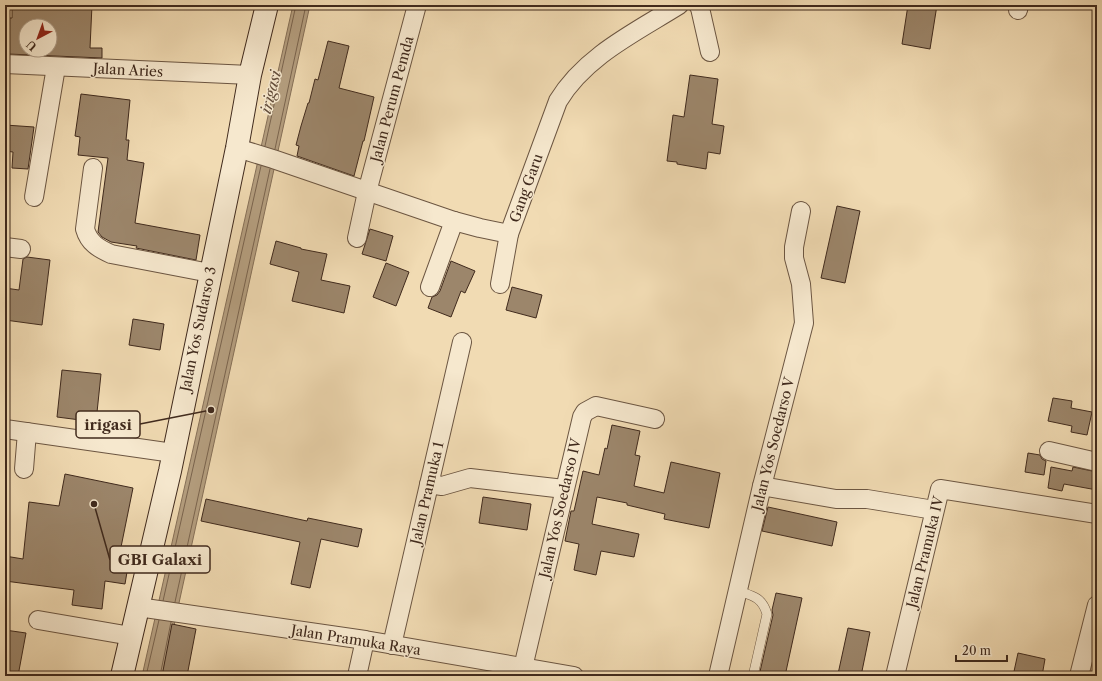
<svg xmlns="http://www.w3.org/2000/svg" width="1102" height="681" viewBox="0 0 1102 681" font-family="'Libre Caslon Text',serif">
	<style>
		.water { fill: #b59f80; stroke: #867058 }
		.lines { fill: none; stroke-linecap: round; stroke-linejoin: round }
		.shore { stroke: #7a644e; stroke-width: 1 }
		.building { fill: #9c866b; stroke: #402a1d; fill-rule: evenodd }
		.lane-casing { stroke: #6c5642; stroke-width: 10 }
		.street-casing { stroke: #6c5642; stroke-width: 20 }
		.secondary-casing { stroke: #402a1d; stroke-width: 24 }
		.lane { stroke: #f6e8ce; stroke-width: 9 }
		.street { stroke: #f6e8ce; stroke-width: 18 }
		.secondary { stroke: #f6e8ce; stroke-width: 22 }
		.labels { text-anchor: middle; stroke-width: 3; stroke-linejoin: round; paint-order: stroke }
		.street-label { font-size: 14px; fill: #402a1d; stroke: #f6e8ce }
		.water-label { font-size: 15px; font-style: italic; fill: #634d3b; stroke: #f6e8ce }
		.leader { fill: none; stroke: #402a1d; stroke-width: 1.5 }
		.callout-dot { fill: #402a1d; stroke: #f6e8ce; stroke-width: 1.5 }
		.callout { fill: #f6e8ce; stroke: #402a1d; stroke-width: 1.5 }
		.callout-label { font-size: 15px; text-anchor: middle; font-weight: bold; fill: #402a1d }
	</style>
	<rect width="100%" height="100%" fill="#f1dbb3"/>
	<filter id="stains"><feTurbulence type="fractalNoise" baseFrequency=".005" numOctaves="4"/><feColorMatrix values="0 0 0 0 .2 0 0 0 0 .09 0 0 0 0 .02 0 0 0 .5 -.17"/></filter>
	<radialGradient id="worn" r=".72"><stop offset=".6" stop-color="#630" stop-opacity="0"/><stop offset="1" stop-color="#630" stop-opacity=".3"/></radialGradient>
	<polygon class="water" points="293,5 310,5 163,676 142,676"/>
	<g class="lines">
		<g class="shore">
			<polyline points="265,146 296,5"/>
			<polyline points="275,149 306,5"/>
			<polyline points="163,601 261,166"/>
			<polyline points="175,602 270,169"/>
			<polyline points="146,676 159,620"/>
			<polyline points="160,676 171,622"/>
		</g>
	</g>
	<g class="building">
		<path d="M 12,5 L 92,5 L 90,48 L 102,48 L 102,58 L 8,54 L 9,18 L 12,18 ZM 26,26 L 50,26 L 50,50 L 26,50 Z"/>
		<polygon points="908,5 937,5 930,49 902,44"/>
		<polygon points="328,41 349,46 339,88 374,97 364,141 363,141 354,176 297,156 299,146 296,145 301,126 308,103 309,103 315,79 318,80"/>
		<polygon points="690,75 718,79 712,124 724,126 720,154 708,152 706,169 677,164 677,162 667,161 673,115 684,117"/>
		<polygon points="81,94 130,100 126,140 129,140 127,160 144,163 135,223 200,235 196,260 136,248 137,246 111,242 102,237 98,232 108,158 78,155 80,137 75,136"/>
		<polygon points="5,125 34,127 28,169 12,168 13,152 5,151"/>
		<polygon points="837,206 860,211 845,283 821,278"/>
		<polygon points="370,229 393,236 386,261 362,254"/>
		<polygon points="276,241 301,248 301,249 327,254 321,280 350,286 344,313 292,301 299,272 270,264"/>
		<polygon points="27,257 50,260 42,325 5,320 5,288 19,290 23,259"/>
		<polygon points="451,261 475,271 465,293 461,291 451,317 428,308 432,297 437,295 440,291"/>
		<polygon points="386,263 409,272 396,306 373,297"/>
		<polygon points="512,287 542,295 536,318 506,310"/>
		<polygon points="133,319 164,324 160,350 129,345"/>
		<polygon points="62,370 101,374 96,422 57,417"/>
		<polygon points="1053,398 1072,401 1071,408 1092,412 1087,435 1071,432 1072,426 1048,421"/>
		<polygon points="612,425 640,431 635,455 640,456 634,486 664,493 671,462 720,473 709,528 664,519 665,514 627,505 627,503 597,497 592,524 639,534 634,557 601,551 596,575 574,570 579,544 565,541 571,511 574,511 583,471 599,475 605,448 607,449"/>
		<polygon points="1028,453 1040,455 1042,459 1046,461 1044,475 1025,472"/>
		<polygon points="1051,467 1072,471 1073,467 1097,472 1097,490 1064,484 1062,491 1048,488"/>
		<polygon points="65,474 133,488 120,552 130,554 125,584 105,581 102,609 72,605 74,590 5,581 5,556 23,559 29,502 59,506"/>
		<polygon points="483,497 531,504 527,530 479,523"/>
		<polygon points="206,499 307,521 308,518 362,529 358,547 321,539 310,588 291,584 300,542 201,521"/>
		<polygon points="768,507 837,522 832,546 762,531"/>
		<polygon points="776,593 802,598 785,676 759,676 773,615 772,610"/>
		<polygon points="172,624 196,629 187,676 162,676"/>
		<polygon points="848,628 870,632 861,676 845,676 838,674"/>
		<polygon points="5,630 26,633 18,676 5,676"/>
		<polygon points="1018,653 1045,659 1042,676 1013,676"/>
	</g>
	<g class="lines">
		<defs>
			<path id="lane" d="M 738,591 C 753,596 762,597 767,614 L 753,676"/>
			<g id="street">
				<polyline points="698,5 700,8 710,52"/>
				<polyline points="1018,10 1019,5"/>
				<polyline points="5,64 250,75"/>
				<path d="M 237,148 L 273,159 L 454,221 L 480,228 L 509,234 L 558,101 C 585,56 636,32 679,5"/>
				<path d="M 93,168 L 85,229 C 89,243 98,248 111,254 L 210,273"/>
				<polyline points="34,197 56,67"/>
				<polyline points="357,238 367,192 417,5"/>
				<polyline points="5,247 21,249"/>
				<polyline points="500,284 509,234"/>
				<polyline points="430,287 454,221"/>
				<polyline points="5,429 173,453"/>
				<polyline points="1049,451 1097,462"/>
				<polyline points="24,469 27,432"/>
				<polyline points="429,484 442,486 470,478 564,489"/>
				<polyline points="762,486 836,499 867,499 934,510"/>
				<polyline points="138,607 365,640 574,676"/>
				<polyline points="38,620 131,636"/>
				<polyline points="392,645 462,342"/>
				<polyline points="357,676 365,640"/>
				<polyline points="521,676 582,417 585,412 596,406 655,419"/>
				<polyline points="718,676 762,486 804,323 801,284 794,258 794,247 801,211"/>
				<polyline points="895,676 940,489 1097,514"/>
				<polyline points="1079,676 1097,605"/>
			</g>
			<polyline id="secondary" points="122,676 170,471 237,148 250,75 267,5"/>
		</defs>
		<use href="#lane" class="lane-casing"/>
		<use href="#street" class="street-casing"/>
		<use href="#secondary" class="secondary-casing"/>
		<use href="#lane" class="lane"/>
		<use href="#street" class="street"/>
		<use href="#secondary" class="secondary"/>
	</g>
	<g class="labels">
		<g class="street-label">
			<text transform="translate(128 70) rotate(3)" y="5">Jalan Aries</text>
			<text transform="translate(392 99) rotate(-75)" y="5">Jalan Perum Pemda</text>
			<text transform="translate(526 188) rotate(-70)" y="5">Gang Garu</text>
			<text transform="translate(198 329) rotate(-78)" y="5">Jalan Yos Sudarso 3</text>
			<text transform="translate(773 444) rotate(-76)" y="5">Jalan Yos Soedarso V</text>
			<text transform="translate(427 493) rotate(-77)" y="5">Jalan Pramuka 1</text>
			<text transform="translate(560 508) rotate(-77)" y="5">Jalan Yos Soedarso IV</text>
			<text transform="translate(925 552) rotate(-76)" y="5">Jalan Pramuka IV</text>
			<text transform="translate(356 640) rotate(9)" y="5">Jalan Pramuka Raya</text>
		</g>
		<g class="water-label">
			<text transform="translate(271 92) rotate(-76)" y="5">irigasi</text>
		</g>
	</g>
	<path class="leader" d="M211 410L140 424M94 504L110 560"/>
	<g class="callout-dot">
		<circle cx="211" cy="410" r="4"/>
		<circle cx="94" cy="504" r="4"/>
	</g>
	<g class="callout">
		<rect x="76" y="411" width="64" height="27" rx="4"/>
		<rect x="110" y="546" width="100" height="27" rx="4"/>
	</g>
	<g class="callout-label">
		<text x="108" y="430">irigasi</text>
		<text x="160" y="565">GBI Galaxi</text>
	</g>
	<rect width="1102" height="681" fill="none" stroke="#f1dbb3" stroke-width="20"/>
	<rect x="6" y="6" width="1090" height="669" fill="none" stroke="#402a1d" stroke-width="2"/>
	<rect x="10" y="10" width="1082" height="661" fill="none" stroke="#402a1d"/>
	<g transform="translate(38 38) rotate(221)"><circle r="19" fill="#f6e8ce" stroke="#ad9c87"/>
	<path d="M0-3L7 15L0 10L-7 15Z" fill="#8f2418"/>
	<text y="-6" font-size="11" font-weight="bold" text-anchor="middle" fill="#402a1d">U</text>
	</g>
	<path d="M956 655v6h51v-6" fill="none" stroke="#402a1d" stroke-width="2"/>
	<text x="962" y="655" font-size="12" fill="#402a1d" stroke="#f6e8ce" stroke-width="3" paint-order="stroke">20 m</text>
	<rect width="100%" height="100%" filter="url(#stains)"/>
	<rect width="100%" height="100%" fill="url(#worn)"/>
</svg>
